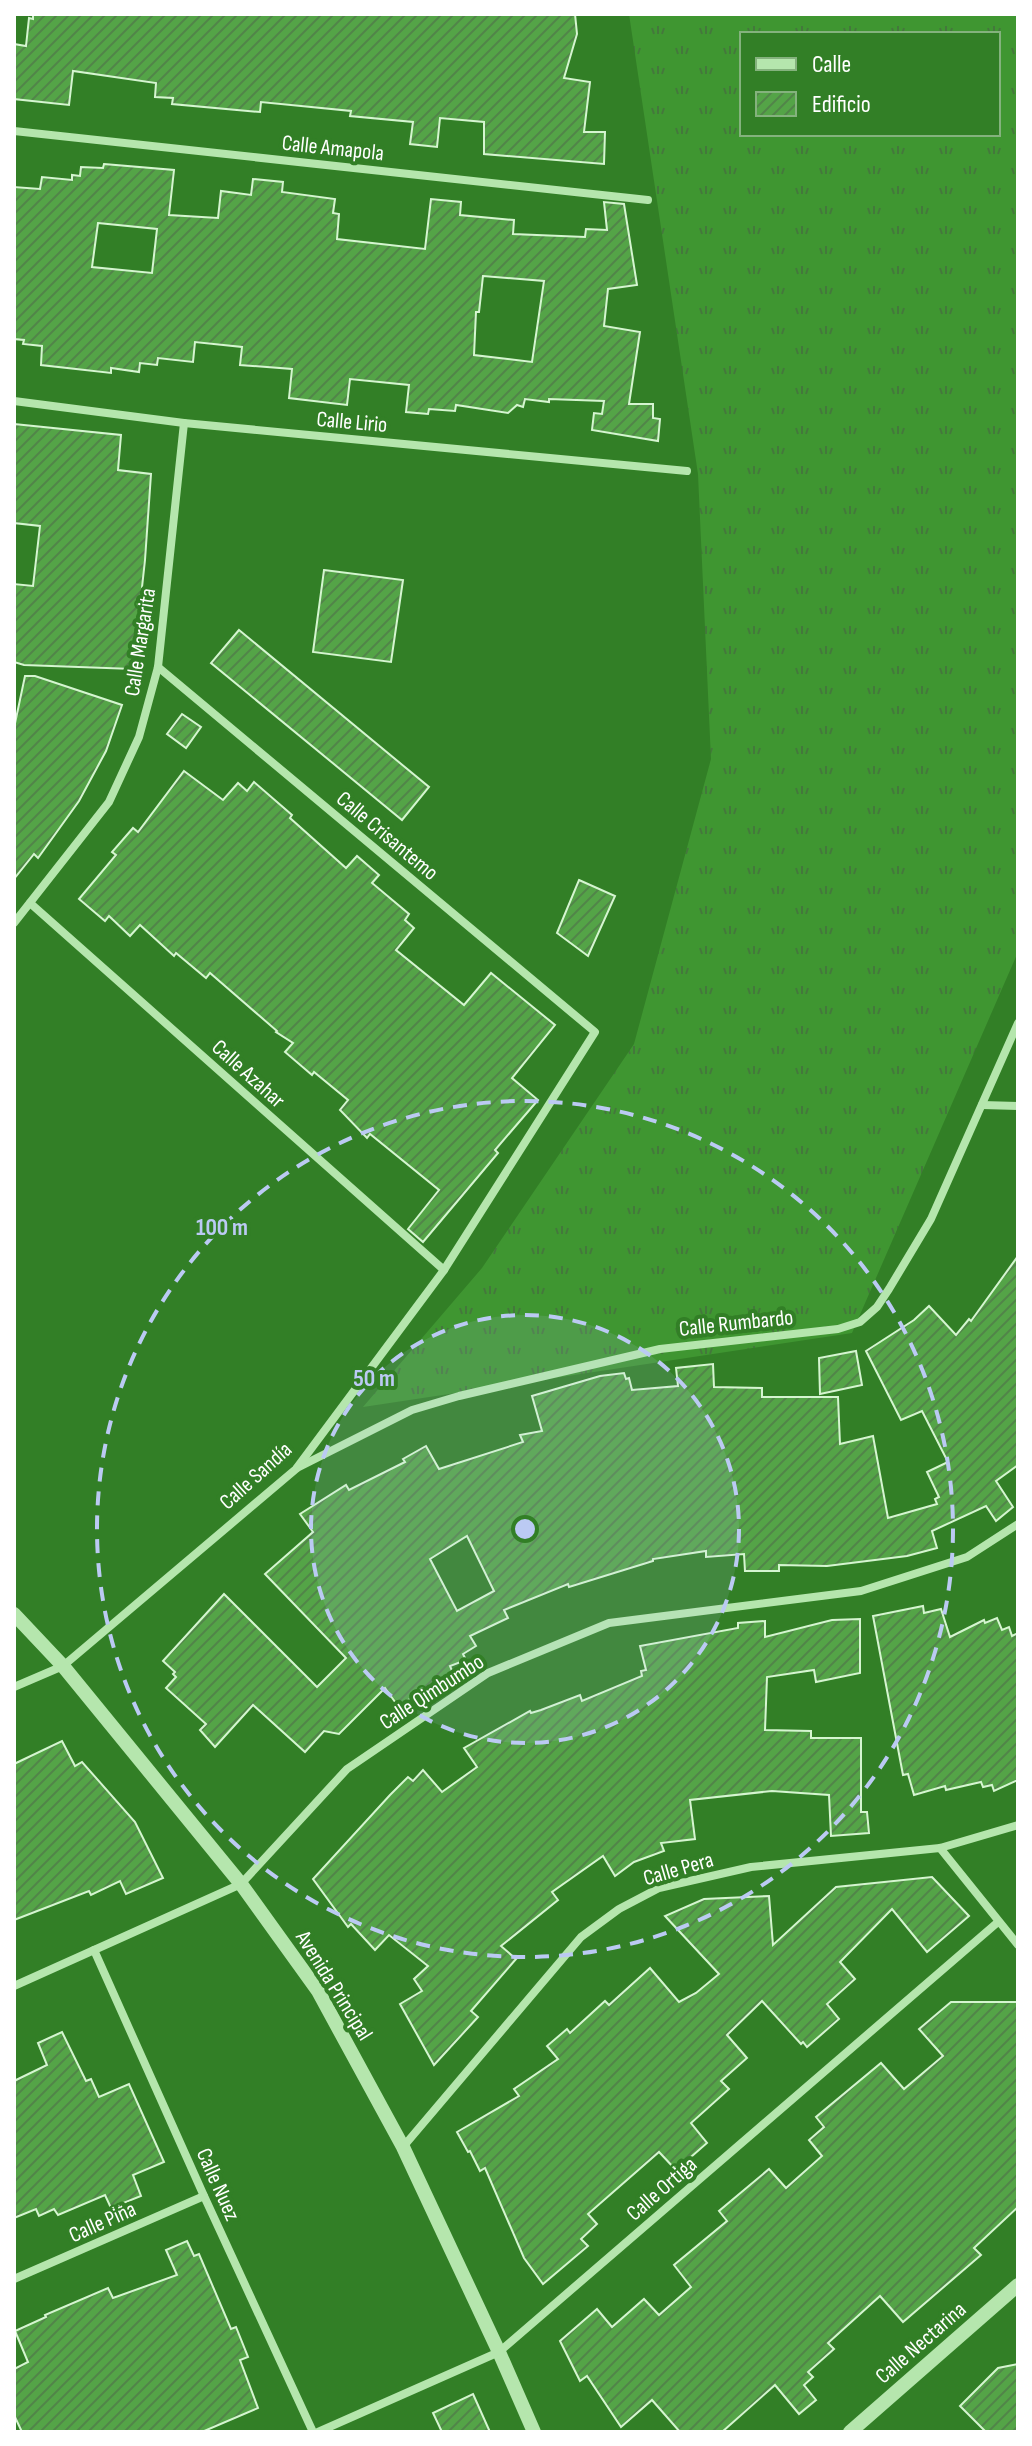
<svg xmlns="http://www.w3.org/2000/svg" width="1032" height="2446" viewBox="0 0 1032 2446" font-family="'Sofia Sans Condensed',sans-serif">
	<style>
		.grass { fill: url(#grass-tufts); fill-rule: evenodd }
		.building { fill: url(#building-hatch); stroke: #d5f5d0; stroke-width: 2; fill-rule: evenodd }
		.lines { fill: none; stroke-linecap: round; stroke-linejoin: round }
		.minor { stroke: #b5e6ad; stroke-width: 8 }
		.tertiary { stroke: #b5e6ad; stroke-width: 14 }
		.ring { fill: none; stroke: #bbcaf3; stroke-width: 4; stroke-dasharray: 14 10 }
		.labels { text-anchor: middle; stroke-width: 8; stroke-linejoin: round; paint-order: stroke }
		.street-label { font-size: 22px; fill: #fff; stroke: #327f26 }
		.centre { fill: #bbcaf3; stroke: #327f26; stroke-width: 4 }
		.ring-label { font-size: 24px; text-anchor: middle; font-weight: bold; fill: #bbcaf3; stroke: #327f26; stroke-width: 8; stroke-linejoin: round; paint-order: stroke }
	</style>
	<defs>
		<pattern id="grass-tufts" width="24" height="20" patternUnits="userSpaceOnUse" patternTransform="scale(2)"><rect width="24" height="20" fill="#3f9631"/><path d="M3 7l-1-3M5 7V3M7 7l1-3M15 17l-1-3M17 17v-4M19 17l1-3" fill="none" stroke="#44783c"/></pattern>
		<pattern id="building-hatch" width="6" height="6" patternUnits="userSpaceOnUse" patternTransform="scale(2)"><rect width="6" height="6" fill="#54a447"/><path d="M-1 1l2-2M0 6l6-6M5 7l2-2" fill="none" stroke="#518549"/></pattern>
	</defs>
	<rect width="100%" height="100%" fill="#327f26"/>
	<path class="grass" d="M 629,14 L 1018,14 L 1018,952 L 852,1333 L 363,1407 L 482,1268 L 634,1044 L 711,759 L 698,474 ZM 742,34 L 998,34 L 998,134 L 742,134 Z"/>
	<g class="building">
		<polygon points="33,14 575,14 577,34 564,78 590,82 584,132 605,132 604,164 484,154 484,122 440,118 437,147 410,144 413,122 350,116 351,111 261,102 260,112 172,104 173,98 155,97 156,83 73,71 69,105 14,99 14,44 26,46 29,18 33,19"/>
		<path d="M 104,164 L 174,170 L 169,215 L 218,218 L 221,191 L 251,195 L 253,179 L 283,182 L 282,192 L 335,199 L 333,213 L 339,214 L 337,239 L 425,249 L 431,199 L 461,202 L 460,215 L 514,220 L 513,234 L 585,237 L 586,229 L 607,230 L 604,202 L 624,204 L 637,285 L 608,289 L 604,326 L 640,332 L 629,404 L 653,404 L 653,418 L 660,419 L 658,441 L 592,430 L 594,413 L 602,414 L 604,401 L 549,399 L 549,402 L 525,399 L 523,407 L 517,405 L 508,413 L 456,405 L 455,411 L 429,409 L 428,414 L 406,412 L 409,385 L 350,379 L 347,405 L 289,398 L 292,369 L 240,365 L 242,347 L 195,342 L 193,362 L 158,358 L 157,365 L 140,363 L 139,372 L 111,368 L 111,373 L 41,365 L 42,346 L 23,344 L 24,340 L 14,339 L 14,187 L 40,189 L 42,177 L 72,180 L 72,175 L 80,176 L 81,167 L 103,168 ZM 98,223 L 157,229 L 152,273 L 92,267 ZM 483,276 L 544,281 L 532,362 L 474,355 L 476,312 L 479,312 Z"/>
		<polygon points="14,424 121,435 118,470 151,474 145,560 133,669 24,665 14,662 14,584 33,586 40,526 14,523"/>
		<polygon points="324,570 403,580 391,662 313,652"/>
		<polygon points="239,630 429,787 402,820 211,663"/>
		<polygon points="25,676 35,676 122,705 106,751 79,801 38,858 34,854 14,879 14,728"/>
		<polygon points="182,714 201,727 186,748 167,734"/>
		<polygon points="184,771 223,800 238,783 247,791 254,782 292,815 290,818 346,868 357,856 379,875 372,883 409,914 405,920 414,928 396,950 464,1005 491,973 555,1025 512,1078 538,1100 495,1150 498,1153 423,1242 408,1229 439,1190 370,1134 367,1138 340,1110 348,1100 314,1072 312,1075 285,1052 293,1043 276,1032 277,1031 210,973 206,978 176,953 174,956 140,925 130,936 109,916 105,921 79,899 116,855 112,852 133,828 138,832"/>
		<polygon points="579,880 615,896 588,956 557,933"/>
		<path d="M 1018,1256 L 1018,1465 L 996,1481 L 1013,1507 L 996,1521 L 986,1506 L 932,1531 L 937,1548 L 907,1556 L 827,1566 L 779,1565 L 779,1571 L 745,1571 L 744,1554 L 706,1557 L 706,1551 L 653,1559 L 653,1561 L 569,1587 L 568,1584 L 504,1610 L 508,1618 L 470,1636 L 476,1646 L 463,1654 L 466,1660 L 450,1666 L 453,1673 L 398,1706 L 385,1688 L 339,1734 L 324,1731 L 305,1752 L 253,1705 L 215,1747 L 200,1730 L 206,1724 L 166,1688 L 176,1677 L 173,1674 L 175,1672 L 163,1661 L 224,1594 L 317,1687 L 346,1658 L 265,1574 L 313,1532 L 300,1514 L 346,1485 L 349,1490 L 405,1462 L 403,1459 L 426,1446 L 439,1469 L 523,1442 L 520,1435 L 542,1431 L 532,1396 L 600,1376 L 624,1373 L 626,1379 L 629,1378 L 632,1390 L 678,1386 L 676,1368 L 713,1364 L 714,1387 L 762,1388 L 762,1397 L 838,1397 L 840,1444 L 873,1436 L 888,1518 L 937,1504 L 935,1499 L 939,1497 L 927,1472 L 948,1462 L 922,1411 L 901,1420 L 866,1351 L 914,1320 L 929,1306 L 956,1335 L 969,1319 L 971,1321 ZM 467,1536 L 494,1591 L 457,1611 L 430,1559 Z"/>
		<polygon points="856,1351 862,1385 820,1394 819,1358"/>
		<polygon points="923,1606 924,1613 941,1609 950,1637 984,1620 985,1623 997,1618 1002,1630 1009,1627 1012,1636 1018,1633 1018,1780 994,1791 992,1785 983,1787 981,1782 946,1790 945,1786 914,1795 908,1774 903,1775 873,1616"/>
		<polygon points="860,1619 860,1673 816,1682 814,1670 767,1677 765,1730 811,1731 811,1738 861,1738 861,1812 867,1812 869,1833 831,1836 829,1795 772,1791 690,1800 695,1839 661,1843 664,1851 634,1862 615,1876 603,1856 552,1892 558,1900 501,1946 516,1959 471,2011 478,2017 434,2065 400,2004 422,1991 414,1979 428,1966 389,1935 375,1950 351,1924 348,1927 313,1879 390,1795 408,1777 413,1781 423,1770 442,1792 477,1767 464,1748 530,1711 531,1713 541,1710 580,1695 582,1701 642,1676 641,1671 646,1670 640,1646 738,1628 738,1623 765,1621 765,1637 832,1620"/>
		<polygon points="62,1741 75,1766 82,1762 135,1822 163,1878 126,1894 120,1881 91,1895 89,1891 14,1920 14,1764"/>
		<polygon points="932,1877 969,1916 927,1952 892,1909 840,1962 855,1979 827,2004 839,2019 807,2047 803,2042 801,2044 762,2001 727,2035 747,2058 721,2081 729,2089 691,2123 707,2143 676,2170 659,2152 588,2214 597,2224 581,2239 588,2246 543,2284 524,2258 485,2168 480,2171 470,2151 468,2152 457,2132 519,2096 514,2089 558,2059 547,2046 567,2029 570,2033 605,2001 609,2005 650,1968 679,2002 696,1993 719,1974 665,1916 704,1899 769,1896 773,1945 836,1887"/>
		<polygon points="951,2002 1018,2002 1018,2207 974,2248 981,2255 903,2322 880,2296 828,2343 834,2349 808,2372 813,2377 804,2385 816,2400 799,2414 775,2385 722,2432 680,2432 652,2400 621,2427 587,2376 580,2381 560,2341 597,2309 612,2327 644,2299 659,2315 691,2287 674,2265 727,2221 719,2211 769,2169 786,2188 822,2156 809,2140 824,2127 816,2117 881,2063 904,2089 943,2056 919,2029"/>
		<polygon points="62,2032 86,2081 91,2079 99,2097 129,2084 164,2162 133,2175 141,2196 111,2208 105,2195 58,2215 54,2209 39,2216 36,2209 14,2218 14,2081 47,2065 38,2043"/>
		<polygon points="187,2241 194,2256 199,2254 231,2329 236,2327 248,2357 240,2360 258,2408 202,2432 22,2432 14,2415 14,2369 28,2362 15,2331 46,2317 45,2315 108,2288 113,2298 177,2275 166,2250"/>
		<polygon points="1018,2364 1018,2432 986,2432 960,2406 998,2368"/>
		<polygon points="473,2394 490,2432 442,2432 433,2413"/>
	</g>
	<g class="lines">
		<g class="minor">
			<polyline points="14,131 648,200"/>
			<polyline points="14,401 184,423 687,471"/>
			<polyline points="30,903 444,1270"/>
			<polyline points="14,923 109,802 139,737 158,667 184,423"/>
			<polyline points="982,1105 1018,1106"/>
			<polyline points="297,1468 412,1410 459,1396 660,1349 838,1329 860,1322 877,1307 889,1289 931,1219 1018,1023"/>
			<polyline points="14,1687 63,1666 296,1469 444,1270 595,1032 158,667"/>
			<polyline points="940,1848 1018,1945"/>
			<polyline points="94,1950 204,2196 313,2432"/>
			<polyline points="14,1986 241,1884 347,1769 488,1673 609,1623 861,1591 967,1557 1018,1524"/>
			<polyline points="403,2147 581,1937 619,1909 659,1888 751,1867 940,1848 1018,1825"/>
			<polyline points="14,2279 204,2196"/>
			<polyline points="318,2432 499,2352 998,1922"/>
		</g>
		<g class="tertiary">
			<polyline points="14,1614 63,1666 241,1884 318,1991 403,2147 499,2352 534,2432"/>
			<polyline points="850,2432 1018,2285"/>
		</g>
	</g>
	<circle cx="525" cy="1529" r="214" fill="#bbcaf3" fill-opacity=".12"/>
	<g class="ring">
		<circle cx="525" cy="1529" r="214"/>
		<circle cx="525" cy="1529" r="428"/>
	</g>
	<g class="labels">
		<g class="street-label">
			<text transform="translate(333 147) rotate(6)" y="8">Calle Amapola</text>
			<text transform="translate(352 421) rotate(5)" y="8">Calle Lirio</text>
			<text transform="translate(139 642) rotate(-81)" y="8">Calle Margarita</text>
			<text transform="translate(388 835) rotate(40)" y="8">Calle Crisantemo</text>
			<text transform="translate(249 1073) rotate(42)" y="8">Calle Azahar</text>
			<text transform="translate(736 1322) rotate(-6)" y="8">Calle Rumbardo</text>
			<text transform="translate(255 1475) rotate(-42)" y="8">Calle Sandía</text>
			<text transform="translate(431 1691) rotate(-33)" y="8">Calle Qimbumbo</text>
			<text transform="translate(678 1868) rotate(-16)" y="8">Calle Pera</text>
			<text transform="translate(335 1985) rotate(58)" y="8">Avenida Principal</text>
			<text transform="translate(219 2184) rotate(66)" y="8">Calle Nuez</text>
			<text transform="translate(661 2188) rotate(-41)" y="8">Calle Ortiga</text>
			<text transform="translate(102 2221) rotate(-24)" y="8">Calle Piña</text>
			<text transform="translate(920 2342) rotate(-41)" y="8">Calle Nectarina</text>
		</g>
	</g>
	<circle cx="525" cy="1529" r="12" class="centre"/>
	<g class="ring-label">
		<text x="222" y="1235">100 m</text>
		<text x="374" y="1386">50 m</text>
	</g>
	<rect width="1032" height="2446" fill="none" stroke="#ffffff" stroke-width="32"/>
	<rect x="740" y="32" width="260" height="104" fill="#327f26" stroke="#84b27d" stroke-width="2"/>
	<rect x="756" y="58" width="40" height="12" fill="#b5e6ad" stroke="#84b27d" stroke-width="2"/>
	<text x="812" y="72" font-size="24" fill="#ffffff">Calle</text>
	<rect x="756" y="92" width="40" height="24" fill="url(#building-hatch)" stroke="#84b27d" stroke-width="2"/>
	<text x="812" y="112" font-size="24" fill="#ffffff">Edificio</text>
</svg>
